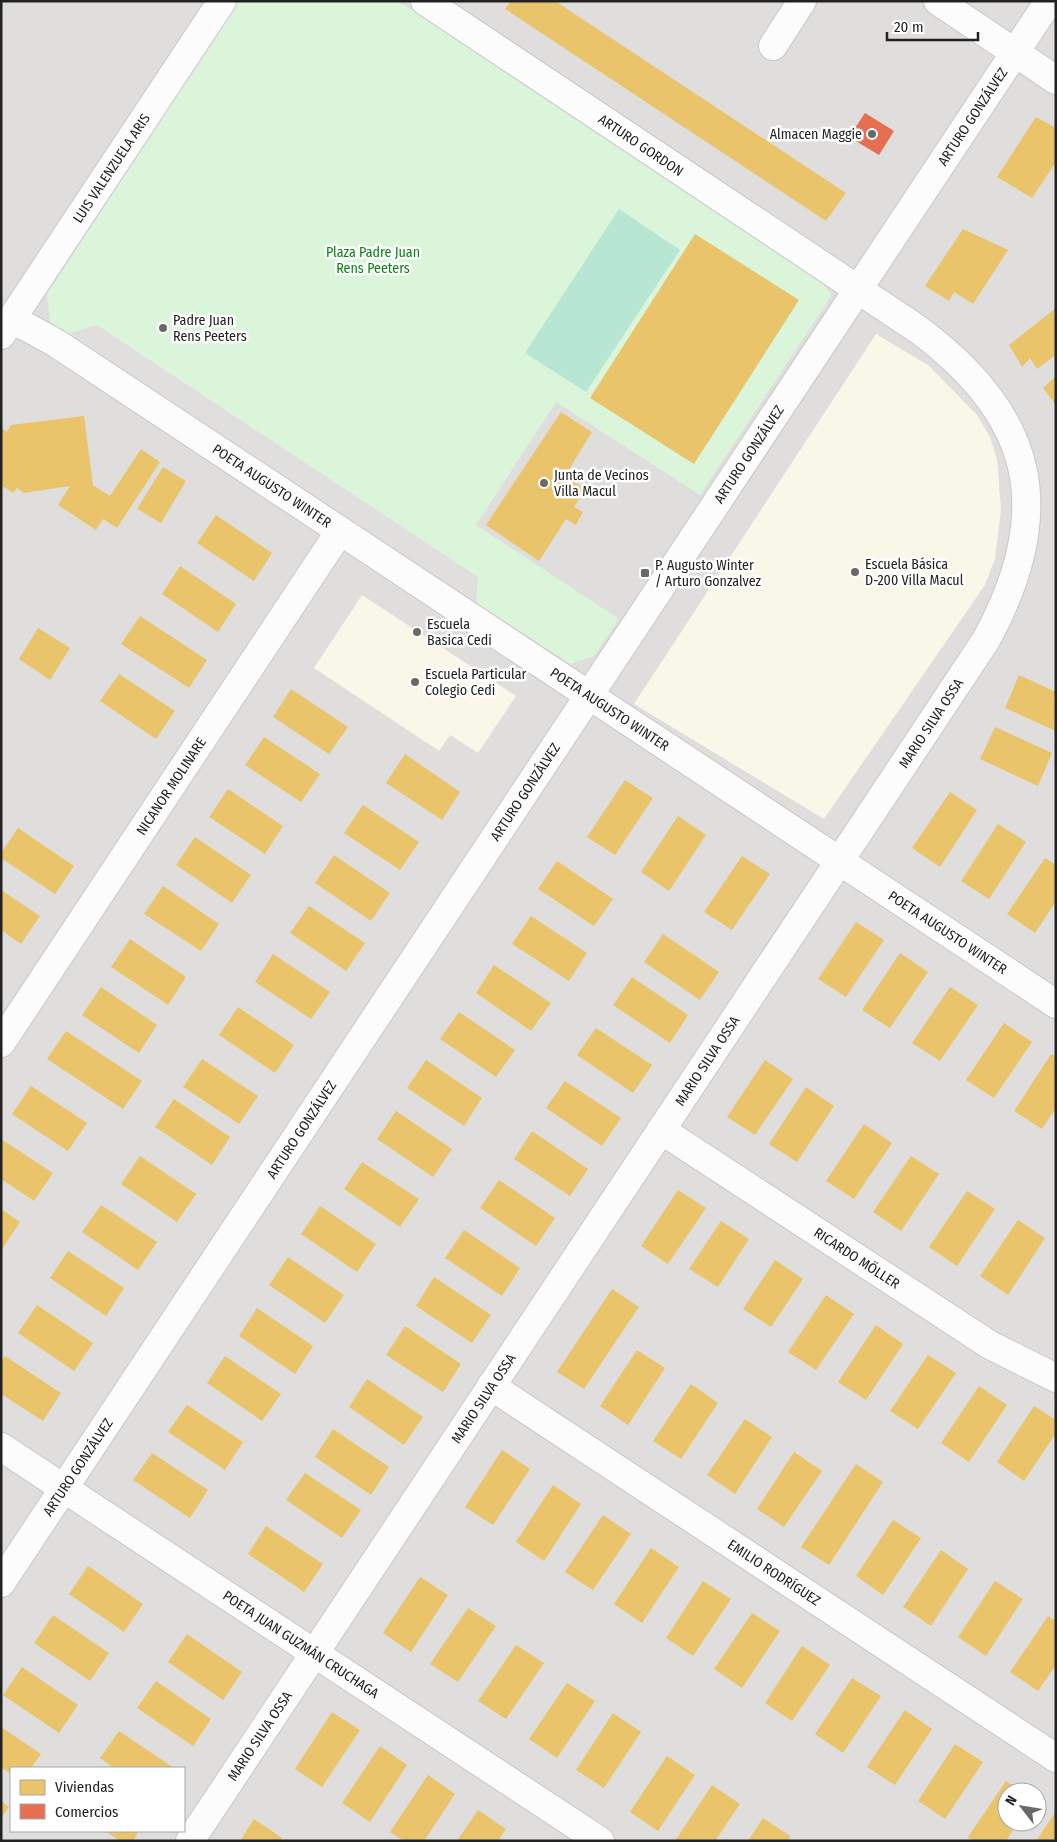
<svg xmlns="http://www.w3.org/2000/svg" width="1057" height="1842" viewBox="0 0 1057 1842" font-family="'Fira Sans Condensed',sans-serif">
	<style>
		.residential { fill: #dfdedc; fill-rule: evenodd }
		.education { fill: #f8f7e8 }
		.park { fill: #daf5da }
		.pitch { fill: #b7e6d2 }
		.parking { fill: #e0dfde }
		.homes { fill: #e9c46a }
		.shops { fill: #e76f51 }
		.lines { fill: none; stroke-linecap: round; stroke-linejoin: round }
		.minor-casing { stroke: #c9c8c7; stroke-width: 30 }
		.minor { stroke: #fdfcfc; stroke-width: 28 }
		.poi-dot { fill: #6a6968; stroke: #fff; stroke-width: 2 }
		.labels { text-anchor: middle; stroke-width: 5; stroke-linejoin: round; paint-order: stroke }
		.street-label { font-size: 14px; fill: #222; stroke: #fff }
		.poi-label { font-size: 14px; fill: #222; stroke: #fff; text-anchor: start }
		.park-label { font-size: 14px; fill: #0c8416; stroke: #fff }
	</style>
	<rect width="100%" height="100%" fill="#f0eeeb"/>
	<path class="residential" d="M 1,1 L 1056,1 L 1056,1841 L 1,1841 ZM 11,1768 L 184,1768 L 184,1831 L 11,1831 ZM 1007,1792 L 1037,1792 L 1037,1822 L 1007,1822 Z"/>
	<g class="education">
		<polygon points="876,334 928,365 977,415 990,437 997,459 1001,509 995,559 985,585 824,819 634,704"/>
		<polygon points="362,595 516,696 478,753 450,735 439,751 314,668"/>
	</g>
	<polygon class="park" points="238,1 398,1 818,278 832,295 700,495 556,402 476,525 619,619 594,656 570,664 50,323 47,294"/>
	<polygon class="pitch" points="619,209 680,250 586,392 525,353"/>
	<polygon class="parking" points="97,325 478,577 476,603 67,334"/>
	<g class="homes">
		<polygon points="511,1 555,1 846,193 826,221 505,9"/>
		<polygon points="1036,117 1056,128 1056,162 1032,198 997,177"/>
		<polygon points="963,229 1008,250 973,304 954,292 949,301 925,286"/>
		<polygon points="695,234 799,300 694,464 590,398"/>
		<polygon points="1056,308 1056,355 1037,369 1030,358 1022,367 1009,345"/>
		<polygon points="1056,376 1056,405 1043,388"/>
		<polygon points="561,412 592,432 565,476 585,489 574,507 583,512 576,525 566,519 539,561 486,525"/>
		<polygon points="84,416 93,485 110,496 141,449 160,462 117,528 103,519 96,530 58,505 70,486 24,493 17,488 13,493 1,485 1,428 7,432 11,425"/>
		<polygon points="163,467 186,481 161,523 137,509"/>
		<polygon points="216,515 272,553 254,581 197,543"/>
		<polygon points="180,566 236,604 218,632 162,594"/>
		<polygon points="140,616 207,660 189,688 121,644"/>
		<polygon points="38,628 70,648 50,680 19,659"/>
		<polygon points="119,674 175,711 156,739 100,701"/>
		<polygon points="1019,675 1056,692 1056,731 1005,708"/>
		<polygon points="291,689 348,727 329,754 273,717"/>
		<polygon points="995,727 1052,753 1038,786 980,759"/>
		<polygon points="264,737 320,774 301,802 245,765"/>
		<polygon points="405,754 460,792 442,820 386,783"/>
		<polygon points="625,780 653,798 615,855 587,837"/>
		<polygon points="228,789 283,826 265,854 209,817"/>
		<polygon points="950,792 977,810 940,867 912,848"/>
		<polygon points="363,805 419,842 400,870 344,833"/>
		<polygon points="678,816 706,835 669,891 641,872"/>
		<polygon points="998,824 1026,842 989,899 961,881"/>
		<polygon points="18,828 74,866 55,894 1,858 1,853"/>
		<polygon points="195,837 251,875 232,903 176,865"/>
		<polygon points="334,855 390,893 371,921 315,883"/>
		<polygon points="742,856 770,874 732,930 704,912"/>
		<polygon points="1045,858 1056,865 1056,901 1035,933 1007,914"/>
		<polygon points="557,861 613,899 594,926 538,889"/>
		<polygon points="163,886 219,924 201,951 144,914"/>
		<polygon points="1,890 40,916 21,944 1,930"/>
		<polygon points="309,906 365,943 346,971 290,933"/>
		<polygon points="531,916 587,953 569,981 512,944"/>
		<polygon points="856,922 884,940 846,997 818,979"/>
		<polygon points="663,934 719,972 700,1000 644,962"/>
		<polygon points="130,939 186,977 168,1005 111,967"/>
		<polygon points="900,953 928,972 890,1028 862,1010"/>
		<polygon points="273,954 330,992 311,1019 255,982"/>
		<polygon points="494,965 551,1003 531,1031 476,993"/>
		<polygon points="632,977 688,1015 670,1043 613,1005"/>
		<polygon points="101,987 157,1025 139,1053 82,1015"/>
		<polygon points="950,987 978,1005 940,1061 912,1043"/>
		<polygon points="238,1007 294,1045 275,1073 219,1035"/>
		<polygon points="459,1012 515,1050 496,1077 440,1039"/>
		<polygon points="1004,1023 1032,1042 994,1098 966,1080"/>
		<polygon points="596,1028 652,1065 633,1093 577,1055"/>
		<polygon points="66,1031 142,1081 123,1109 47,1059"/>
		<polygon points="1051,1054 1056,1057 1056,1108 1042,1129 1014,1111"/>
		<polygon points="202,1059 258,1096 239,1124 183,1087"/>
		<polygon points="426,1060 482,1098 464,1126 407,1088"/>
		<polygon points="765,1060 793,1079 755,1135 727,1117"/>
		<polygon points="565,1081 621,1118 602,1146 546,1108"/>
		<polygon points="31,1086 87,1123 68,1151 12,1114"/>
		<polygon points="806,1087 834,1106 797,1162 769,1144"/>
		<polygon points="174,1099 230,1137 212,1165 155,1127"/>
		<polygon points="396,1111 452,1149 433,1177 377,1139"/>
		<polygon points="864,1124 892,1143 854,1199 826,1181"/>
		<polygon points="532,1131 588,1169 570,1196 514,1159"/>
		<polygon points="1,1139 53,1173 34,1201 1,1179"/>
		<polygon points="140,1156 196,1194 177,1222 121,1184"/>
		<polygon points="911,1156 939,1174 901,1231 873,1212"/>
		<polygon points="362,1162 419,1199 400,1227 344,1189"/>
		<polygon points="499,1180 555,1218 536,1246 480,1208"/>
		<polygon points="678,1190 706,1208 668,1264 641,1246"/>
		<polygon points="967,1191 995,1209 957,1266 929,1247"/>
		<polygon points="101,1205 157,1242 138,1270 82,1232"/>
		<polygon points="320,1206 376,1244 357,1272 301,1234"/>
		<polygon points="1,1209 20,1222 1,1251"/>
		<polygon points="1018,1220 1045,1238 1008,1295 980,1276"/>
		<polygon points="721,1221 749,1239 718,1287 689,1269"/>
		<polygon points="464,1230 520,1268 502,1296 445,1258"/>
		<polygon points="68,1251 124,1288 106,1316 50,1278"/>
		<polygon points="288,1257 344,1295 325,1323 269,1285"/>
		<polygon points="775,1260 803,1279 771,1327 743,1309"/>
		<polygon points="434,1277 491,1315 472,1343 416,1306"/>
		<polygon points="612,1289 639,1307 584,1389 557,1372"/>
		<polygon points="826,1295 854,1314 816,1370 788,1352"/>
		<polygon points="37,1305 93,1343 74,1371 18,1333"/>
		<polygon points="257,1308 313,1346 295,1374 239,1336"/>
		<polygon points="876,1325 903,1344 866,1400 838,1382"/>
		<polygon points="405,1326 461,1364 443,1392 386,1355"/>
		<polygon points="637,1350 665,1368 628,1425 600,1406"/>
		<polygon points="928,1355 956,1373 918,1429 890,1411"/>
		<polygon points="5,1356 61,1393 43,1421 1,1394 1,1362"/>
		<polygon points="225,1356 281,1394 262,1421 207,1383"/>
		<polygon points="367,1379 423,1417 404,1445 349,1407"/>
		<polygon points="691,1384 718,1403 681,1459 653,1441"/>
		<polygon points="979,1386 1007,1405 969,1462 941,1443"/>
		<polygon points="187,1405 243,1442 225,1470 168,1432"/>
		<polygon points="1034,1406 1056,1420 1056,1433 1024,1481 997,1462"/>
		<polygon points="745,1419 772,1437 735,1494 707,1475"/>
		<polygon points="333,1429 389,1467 371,1495 315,1457"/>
		<polygon points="502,1450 530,1469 493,1525 465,1507"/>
		<polygon points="794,1452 822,1471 784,1527 757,1509"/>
		<polygon points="152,1453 208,1490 190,1518 133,1480"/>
		<polygon points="856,1464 883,1482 829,1565 801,1547"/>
		<polygon points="305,1473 361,1510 342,1538 286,1500"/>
		<polygon points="553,1485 581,1504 544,1561 516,1542"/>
		<polygon points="603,1515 631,1534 593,1590 565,1572"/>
		<polygon points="893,1520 921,1538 883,1595 856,1576"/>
		<polygon points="266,1526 323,1564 304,1592 248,1554"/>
		<polygon points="651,1548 679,1567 642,1623 614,1604"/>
		<polygon points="941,1550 968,1569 931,1626 903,1607"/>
		<polygon points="88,1566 143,1604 124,1632 69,1594"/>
		<polygon points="420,1577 448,1595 411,1652 383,1633"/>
		<polygon points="703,1581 731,1599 693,1656 666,1638"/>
		<polygon points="995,1581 1023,1599 986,1656 958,1637"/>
		<polygon points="468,1608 496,1626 458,1682 430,1664"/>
		<polygon points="752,1613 780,1631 742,1688 714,1669"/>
		<polygon points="53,1615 109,1653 90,1681 34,1643"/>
		<polygon points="1048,1616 1056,1621 1056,1665 1038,1691 1010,1672"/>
		<polygon points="187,1634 242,1672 223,1700 168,1662"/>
		<polygon points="516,1645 544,1663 506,1719 478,1701"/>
		<polygon points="802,1646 830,1665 792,1721 765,1703"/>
		<polygon points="22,1667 78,1705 59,1733 3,1695"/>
		<polygon points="852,1678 881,1696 843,1753 815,1734"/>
		<polygon points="156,1681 211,1719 193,1746 137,1708"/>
		<polygon points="567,1683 595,1701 557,1758 529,1739"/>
		<polygon points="905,1710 932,1729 895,1785 867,1767"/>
		<polygon points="332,1712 360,1730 322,1787 295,1769"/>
		<polygon points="613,1713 641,1732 604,1788 576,1770"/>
		<polygon points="1,1727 41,1754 31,1768 11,1768 11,1774 1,1767"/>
		<polygon points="119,1731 174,1768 114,1768 100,1758"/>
		<polygon points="955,1744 983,1762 945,1819 918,1801"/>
		<polygon points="380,1746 407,1765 370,1822 342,1803"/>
		<polygon points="667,1756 695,1775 658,1831 630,1812"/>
		<polygon points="428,1775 455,1794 424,1841 404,1841 390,1832"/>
		<polygon points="1006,1781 1022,1792 1007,1792 1007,1822 1018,1822 1006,1841 973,1841 968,1837"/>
		<polygon points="712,1785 740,1804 715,1841 675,1841"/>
		<polygon points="1,1801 9,1807 1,1818"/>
		<polygon points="478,1810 506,1829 498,1841 457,1841"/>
		<polygon points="1055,1813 1056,1841 1036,1841"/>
		<polygon points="763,1818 790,1836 788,1841 748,1841"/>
		<polygon points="254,1819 282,1838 280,1841 240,1841"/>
		<polygon points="105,1831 139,1831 133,1841 120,1841"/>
	</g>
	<polygon class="shops" points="865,113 894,131 879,155 849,137"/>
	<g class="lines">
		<defs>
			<g id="minor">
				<polyline points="938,1 1056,80"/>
				<polyline points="773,46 802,1"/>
				<path id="s1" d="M 11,321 L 27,327 L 56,343 L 1056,1004"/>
				<path id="s2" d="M 1,335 L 222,1"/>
				<path id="s3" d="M 1,1043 L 340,531"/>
				<path id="s4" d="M 661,1130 L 990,1345 L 1056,1378"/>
				<path id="s5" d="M 491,1386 L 1056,1758"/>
				<path id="s6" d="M 1,1447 L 600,1841"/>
				<path id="s7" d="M 1,1583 L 1049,1"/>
				<path id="s8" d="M 190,1841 L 986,640 C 1057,510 1035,415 916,328 L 425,1"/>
			</g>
		</defs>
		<use href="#minor" class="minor-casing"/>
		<use href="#minor" class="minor"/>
	</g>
	<g class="poi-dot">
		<circle cx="872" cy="134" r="5"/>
		<circle cx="163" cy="328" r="5"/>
		<circle cx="544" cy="483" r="5"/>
		<circle cx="855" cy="572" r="5"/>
		<rect x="640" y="568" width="10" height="10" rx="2.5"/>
		<circle cx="417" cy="632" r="5"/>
		<circle cx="415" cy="682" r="5"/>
	</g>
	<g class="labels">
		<g class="street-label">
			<text dy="5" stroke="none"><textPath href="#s7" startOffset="1759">ARTURO GONZÁLVEZ</textPath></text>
			<text transform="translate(641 145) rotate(34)" y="5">ARTURO GORDON</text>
			<text dy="5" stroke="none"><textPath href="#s2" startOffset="200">LUIS VALENZUELA ARIS</textPath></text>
			<text dy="5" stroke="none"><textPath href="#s7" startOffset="1354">ARTURO GONZÁLVEZ</textPath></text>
			<text dy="5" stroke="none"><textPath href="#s1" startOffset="309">POETA AUGUSTO WINTER</textPath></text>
			<text dy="5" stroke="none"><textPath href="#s1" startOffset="714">POETA AUGUSTO WINTER</textPath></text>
			<text dy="5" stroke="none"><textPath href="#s8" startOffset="1341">MARIO SILVA OSSA</textPath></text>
			<text dy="5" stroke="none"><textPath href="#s3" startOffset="308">NICANOR MOLINARE</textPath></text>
			<text dy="5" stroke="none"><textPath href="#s7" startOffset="949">ARTURO GONZÁLVEZ</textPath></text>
			<text dy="5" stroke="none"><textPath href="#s1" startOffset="1119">POETA AUGUSTO WINTER</textPath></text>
			<text dy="5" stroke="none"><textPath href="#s8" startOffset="936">MARIO SILVA OSSA</textPath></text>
			<text dy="5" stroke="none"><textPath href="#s7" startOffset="544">ARTURO GONZÁLVEZ</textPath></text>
			<text dy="5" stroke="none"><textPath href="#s4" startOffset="234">RICARDO MÖLLER</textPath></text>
			<text dy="5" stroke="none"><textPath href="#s8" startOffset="531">MARIO SILVA OSSA</textPath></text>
			<text dy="5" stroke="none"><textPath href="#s7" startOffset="139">ARTURO GONZÁLVEZ</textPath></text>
			<text dy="5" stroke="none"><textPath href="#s5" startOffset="339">EMILIO RODRÍGUEZ</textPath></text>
			<text dy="5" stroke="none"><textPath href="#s6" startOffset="359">POETA JUAN GUZMÁN CRUCHAGA</textPath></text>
			<text dy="5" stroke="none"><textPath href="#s8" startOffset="126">MARIO SILVA OSSA</textPath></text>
		</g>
		<g class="poi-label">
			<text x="862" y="139" text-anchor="end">Almacen Maggie</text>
			<text x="173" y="325">Padre Juan<tspan x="173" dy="16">Rens Peeters</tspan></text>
			<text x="554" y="480">Junta de Vecinos<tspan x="554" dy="16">Villa Macul</tspan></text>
			<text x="865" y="569">Escuela Básica<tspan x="865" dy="16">D-200 Villa Macul</tspan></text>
			<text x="655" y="570">P. Augusto Winter<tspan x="655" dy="16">/ Arturo Gonzalvez</tspan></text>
			<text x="427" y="629">Escuela<tspan x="427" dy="16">Basica Cedi</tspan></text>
			<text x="425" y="679">Escuela Particular<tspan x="425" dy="16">Colegio Cedi</tspan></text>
		</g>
		<g class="park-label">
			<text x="373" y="257">Plaza Padre Juan<tspan x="373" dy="16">Rens Peeters</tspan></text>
		</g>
	</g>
	<rect width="1057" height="1842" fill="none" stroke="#222222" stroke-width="5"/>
	<rect x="10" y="1767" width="175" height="65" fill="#ffffff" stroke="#a7a7a7"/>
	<rect x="20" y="1780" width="25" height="15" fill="#e9c46a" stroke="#a7a7a7"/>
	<text x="55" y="1792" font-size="15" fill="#222222">Viviendas</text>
	<rect x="20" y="1804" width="25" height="15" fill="#e76f51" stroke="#a7a7a7"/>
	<text x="55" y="1817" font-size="15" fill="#222222">Comercios</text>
	<g transform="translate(1022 1807) rotate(301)"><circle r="24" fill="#ffffff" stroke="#a7a7a7"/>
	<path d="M0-4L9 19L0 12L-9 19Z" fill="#6a6968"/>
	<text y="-8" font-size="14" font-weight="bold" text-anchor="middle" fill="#222222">N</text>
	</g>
	<path d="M887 32v8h91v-8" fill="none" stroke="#222222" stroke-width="2.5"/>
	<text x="894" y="32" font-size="15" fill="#222222" stroke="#ffffff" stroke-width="4" paint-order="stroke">20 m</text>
</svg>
